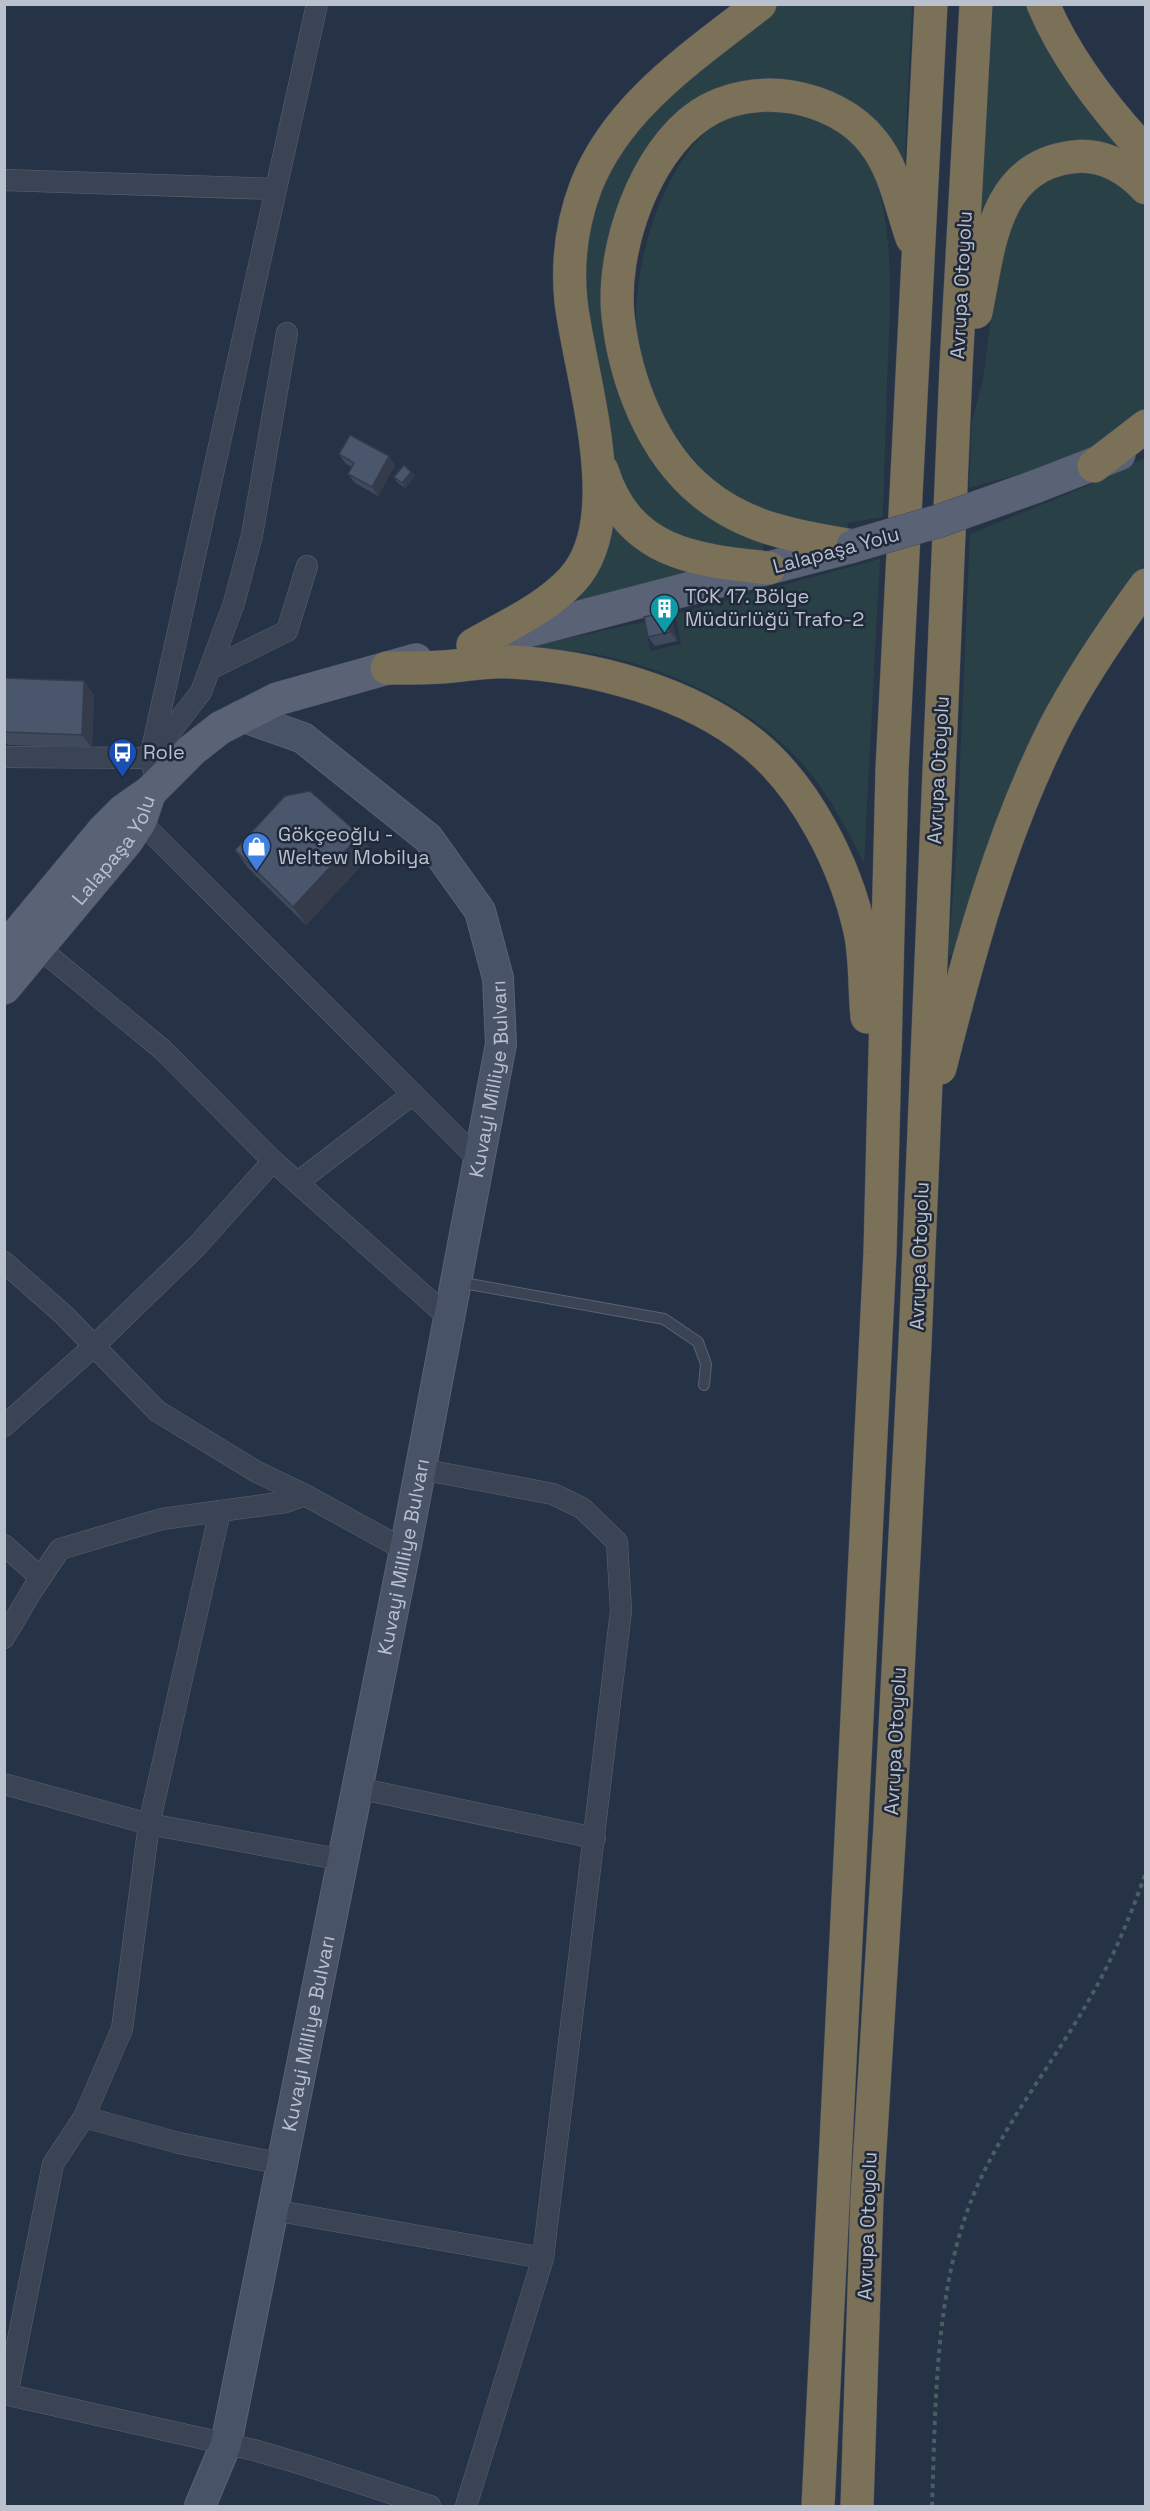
<svg xmlns="http://www.w3.org/2000/svg" width="1150" height="2511" viewBox="0 0 1150 2511" font-family="'Space Grotesk',sans-serif">
	<style>
		.green { fill: #294146 }
		.lines { fill: none; stroke-linecap: round; stroke-linejoin: round }
		.lane-casing { stroke: #5a6272; stroke-width: 12 }
		.street-casing { stroke: #5a6272; stroke-width: 22 }
		.secondary-casing { stroke: #5a6272; stroke-width: 32 }
		.primary-casing { stroke: #454d5e; stroke-width: 34 }
		.highway-casing { stroke: #434c5c; stroke-width: 34 }
		.path { stroke: #475e62; stroke-width: 4; stroke-dasharray: 4.5 4.5; stroke-linecap: butt }
		.lane { stroke: #3b4455; stroke-width: 10 }
		.street { stroke: #3b4455; stroke-width: 21 }
		.secondary { stroke: #495368; stroke-width: 30 }
		.primary { stroke: #596375; stroke-width: 33 }
		.highway { stroke: #7b7058; stroke-width: 33 }
		.primary-bridge-casing { stroke: #454d5e; stroke-width: 34; stroke-linecap: butt }
		.primary-bridge { stroke: #596375; stroke-width: 33 }
		.wall { fill: #404a5d }
		.shaded-wall { fill: #343c4c }
		.building { fill: #4a566c; stroke: #343c4c; stroke-width: 1.5 }
		.labels { text-anchor: middle; stroke-width: 5; stroke-linejoin: round; paint-order: stroke }
		.street-label { font-size: 20px; fill: #b9c0ce; stroke: #20293a }
		.poi-label { font-size: 20px; fill: #b9c0ce; stroke: #20293a; text-anchor: start }
	</style>
	<rect width="100%" height="100%" fill="#263246"/>
	<g class="green">
		<polygon points="777,5 912,5 904,175 808,84 781,79 758,79 652,146 617,377 763,538 763,551 721,553 651,525 616,479 578,254 604,166 680,80"/>
		<polygon points="993,5 1029,5 1134,155 1080,145 980,229"/>
		<path d="M 770,109 C 789,111 835,121 848,133 C 901,183 890,312 887,380 C 886,426 884,471 883,517 L 847,523 L 848,528 L 811,528 L 749,508 L 696,469 L 699,465 C 691,456 682,447 675,438 C 656,410 644,373 638,340 C 628,279 660,167 711,128 C 715,125 721,119 726,117 C 738,112 757,112 770,109 Z"/>
		<polygon points="1097,169 1135,197 1145,208 1145,412 1093,447 1052,465 969,488 972,421 983,380 999,256 1011,208 1053,172"/>
		<polygon points="1145,458 1145,564 1084,651 957,955 948,955 956,858 970,534 1082,488"/>
		<polygon points="607,521 697,569 561,605"/>
		<path d="M 880,559 L 864,863 C 848,832 832,800 810,773 C 759,709 668,666 589,653 C 565,650 540,650 516,649 L 645,622 L 650,651 L 681,644 L 675,614 Z"/>
	</g>
	<g class="lines">
		<defs>
			<polyline id="lane" points="458,1282 664,1319 698,1342 706,1364 704,1385"/>
			<g id="street">
				<polyline points="4,180 275,189"/>
				<polyline points="210,669 287,631 307,566"/>
				<polyline points="4,757 150,758 201,692 234,603 252,535 287,333"/>
				<polyline points="158,784 150,758 317,4"/>
				<polyline points="140,821 478,1159"/>
				<polyline points="38,947 163,1050 273,1161 448,1317"/>
				<polyline points="298,1182 413,1094"/>
				<polyline points="4,1262 64,1315 157,1411 257,1472 305,1495"/>
				<polyline points="4,1426 94,1346 197,1246 273,1161"/>
				<polyline points="420,1469 553,1494 582,1508 617,1542 621,1611 543,2258 466,2506"/>
				<polyline points="4,1545 40,1577"/>
				<polyline points="4,1638 33,1589 60,1549 162,1519 286,1502 305,1495 405,1550"/>
				<polyline points="4,1784 149,1824 343,1860"/>
				<polyline points="357,1788 595,1838"/>
				<polyline points="84,2117 179,2143 282,2164"/>
				<polyline points="273,2210 543,2258"/>
				<polyline points="4,2394 254,2450 305,2465 430,2506"/>
				<polyline points="7,2395 53,2164 84,2117 122,2029 149,1824 220,1511"/>
			</g>
			<g id="secondary">
				<path id="s1" d="M 200,2506 L 226,2444 L 407,1540 L 501,1044 L 498,978 L 480,911 L 428,838 L 303,738 L 241,716"/>
			</g>
			<g id="primary">
				<polyline points="1037,486 1119,454"/>
				<polyline points="492,640 853,546"/>
				<polyline points="4,950 103,831 123,811 150,792 192,750 220,728 277,699 416,660"/>
				<path id="s2" d="M 4,988 L 126,842 L 140,821 L 148,797"/>
			</g>
			<g id="highway">
				<path d="M 1043,4 C 1066,59 1105,109 1146,153"/>
				<path d="M 976,312 C 989,250 992,167 1072,157 C 1101,153 1126,167 1146,188"/>
				<polyline points="1094,466 1146,426"/>
				<path d="M 602,470 C 628,553 693,560 769,568"/>
				<path d="M 853,546 C 799,537 746,529 702,492 C 652,451 625,380 618,316 C 611,251 644,153 700,115 C 726,97 762,92 792,97 C 822,102 854,117 873,142 C 895,169 901,207 912,238"/>
				<path d="M 473,645 C 506,626 545,609 572,580 C 629,519 580,377 571,302 C 567,263 572,223 586,186 C 618,105 694,56 760,4"/>
				<path d="M 387,668 C 405,668 424,668 442,667 C 464,666 487,660 510,662 C 591,666 688,691 753,744 C 806,787 845,864 860,931 C 866,959 864,988 867,1017"/>
				<path d="M 940,1068 C 969,952 1001,834 1055,727 C 1081,677 1113,630 1146,585"/>
				<polyline points="818,2506 880,1253 892,770 931,4"/>
				<polyline points="857,2506 867,2198 890,1825 915,1344 956,367 976,4"/>
			</g>
		</defs>
		<use href="#lane" class="lane-casing"/>
		<use href="#street" class="street-casing"/>
		<use href="#secondary" class="secondary-casing"/>
		<use href="#primary" class="primary-casing"/>
		<use href="#highway" class="highway-casing"/>
		<path class="path" d="M 932,2506 C 936,2400 934,2278 980,2180 C 1009,2118 1052,2064 1086,2005 C 1111,1963 1130,1918 1146,1872"/>
		<use href="#lane" class="lane"/>
		<use href="#street" class="street"/>
		<use href="#secondary" class="secondary"/>
		<use href="#primary" class="primary"/>
		<use href="#highway" class="highway"/>
		<defs>
			<polyline id="primary-bridge" points="853,546 939,521 1037,486"/>
		</defs>
		<use href="#primary-bridge" class="primary-bridge-casing"/>
		<use href="#primary-bridge" class="primary-bridge"/>
	</g>
	<g class="wall">
		<polygon points="339,454 395,465 378,496 355,483 348,474 352,467 346,464"/>
		<polygon points="411,472 415,476 405,488 397,482 394,477"/>
		<polygon points="666,612 672,621 677,641 655,646 648,637"/>
		<polygon points="4,678 84,681 94,695 92,748 8,745 4,740"/>
		<polygon points="360,835 373,853 306,925 248,868 235,850"/>
	</g>
	<g class="shaded-wall">
		<polygon points="389,456 395,465 378,496 372,487"/>
		<polygon points="411,472 415,476 405,488 402,483"/>
		<polygon points="666,612 672,621 677,641 670,632"/>
		<polygon points="84,681 94,695 92,748 82,735"/>
		<polygon points="360,835 373,853 306,925 293,907"/>
	</g>
	<g class="building">
		<polygon points="350,435 389,456 372,487 348,474 354,463 339,454"/>
		<polygon points="404,465 411,472 402,483 394,477"/>
		<polygon points="666,612 670,632 648,637 644,617"/>
		<polygon points="4,678 84,681 82,735 4,732"/>
		<polygon points="310,791 360,835 293,907 235,850 285,796"/>
	</g>
	<defs>
		<symbol id="building-pin" viewBox="-11 -11 22 30"><path d="M0 17L-7.5 6A9.5 9.5 0 1 1 7.5 6Z" fill="#0f9aa8" stroke="#20293a"/><path d="M-4-6H4V6H1V3H-1V6H-4ZM-2.5-4.3h1.7v1.8h-1.7ZM.8-4.3h1.7v1.8H.8ZM-2.5-1h1.7V.8h-1.7ZM.8-1h1.7V.8H.8Z" fill="#fff"/></symbol>
		<symbol id="bus-pin" viewBox="-11 -11 22 30"><path d="M0 17L-7.5 6A9.5 9.5 0 1 1 7.5 6Z" fill="#1a4fb4" stroke="#20293a"/><path d="M-5-6H5V4H4V6H2V4H-2V6H-4V4H-5ZM-3.5-4V0h7V-4ZM-3.5 1.2v1.5H-2V1.2ZM2 1.2v1.5H3.5V1.2Z" fill="#fff"/></symbol>
		<symbol id="shop-pin" viewBox="-11 -11 22 30"><path d="M0 17L-7.5 6A9.5 9.5 0 1 1 7.5 6Z" fill="#3f7fe0" stroke="#20293a"/><path d="M-5-2.5h2.3a2.7 3.5 0 0 1 5.4 0H5L5.5 6h-11ZM-1.5-2.5h3a1.5 2.3 0 0 0-3 0Z" fill="#fff"/></symbol>
	</defs>
	<g fill-rule="evenodd">
		<use href="#building-pin" x="648" y="592" width="33" height="45"/>
		<use href="#bus-pin" x="106" y="736" width="33" height="45"/>
		<use href="#shop-pin" x="240" y="830" width="33" height="45"/>
	</g>
	<g class="labels">
		<g class="street-label">
			<text transform="translate(961 285) rotate(-87)" y="7">Avrupa Otoyolu</text>
			<text transform="translate(836 550) rotate(-15)" y="7">Lalapaşa Yolu</text>
			<text transform="translate(938 770) rotate(-87)" y="7">Avrupa Otoyolu</text>
			<text dy="7" stroke="none"><textPath href="#s2" startOffset="177">Lalapaşa Yolu</textPath></text>
			<text dy="7" stroke="none"><textPath href="#s1" startOffset="1458">Kuvayi Milliye Bulvarı</textPath></text>
			<text transform="translate(919 1256) rotate(-88)" y="7">Avrupa Otoyolu</text>
			<text dy="7" stroke="none"><textPath href="#s1" startOffset="972">Kuvayi Milliye Bulvarı</textPath></text>
			<text transform="translate(895 1741) rotate(-87)" y="7">Avrupa Otoyolu</text>
			<text dy="7" stroke="none"><textPath href="#s1" startOffset="486">Kuvayi Milliye Bulvarı</textPath></text>
			<text transform="translate(867 2226) rotate(-88)" y="7">Avrupa Otoyolu</text>
		</g>
		<g class="poi-label">
			<text x="685" y="603">TCK 17. Bölge<tspan x="685" dy="23">Müdürlüğü Trafo-2</tspan></text>
			<text x="143" y="759">Role</text>
			<text x="278" y="841">Gökçeoğlu -<tspan x="278" dy="23">Weltew Mobilya</tspan></text>
		</g>
	</g>
	<rect width="1150" height="2511" fill="none" stroke="#b9c0ce" stroke-width="12"/>
</svg>
